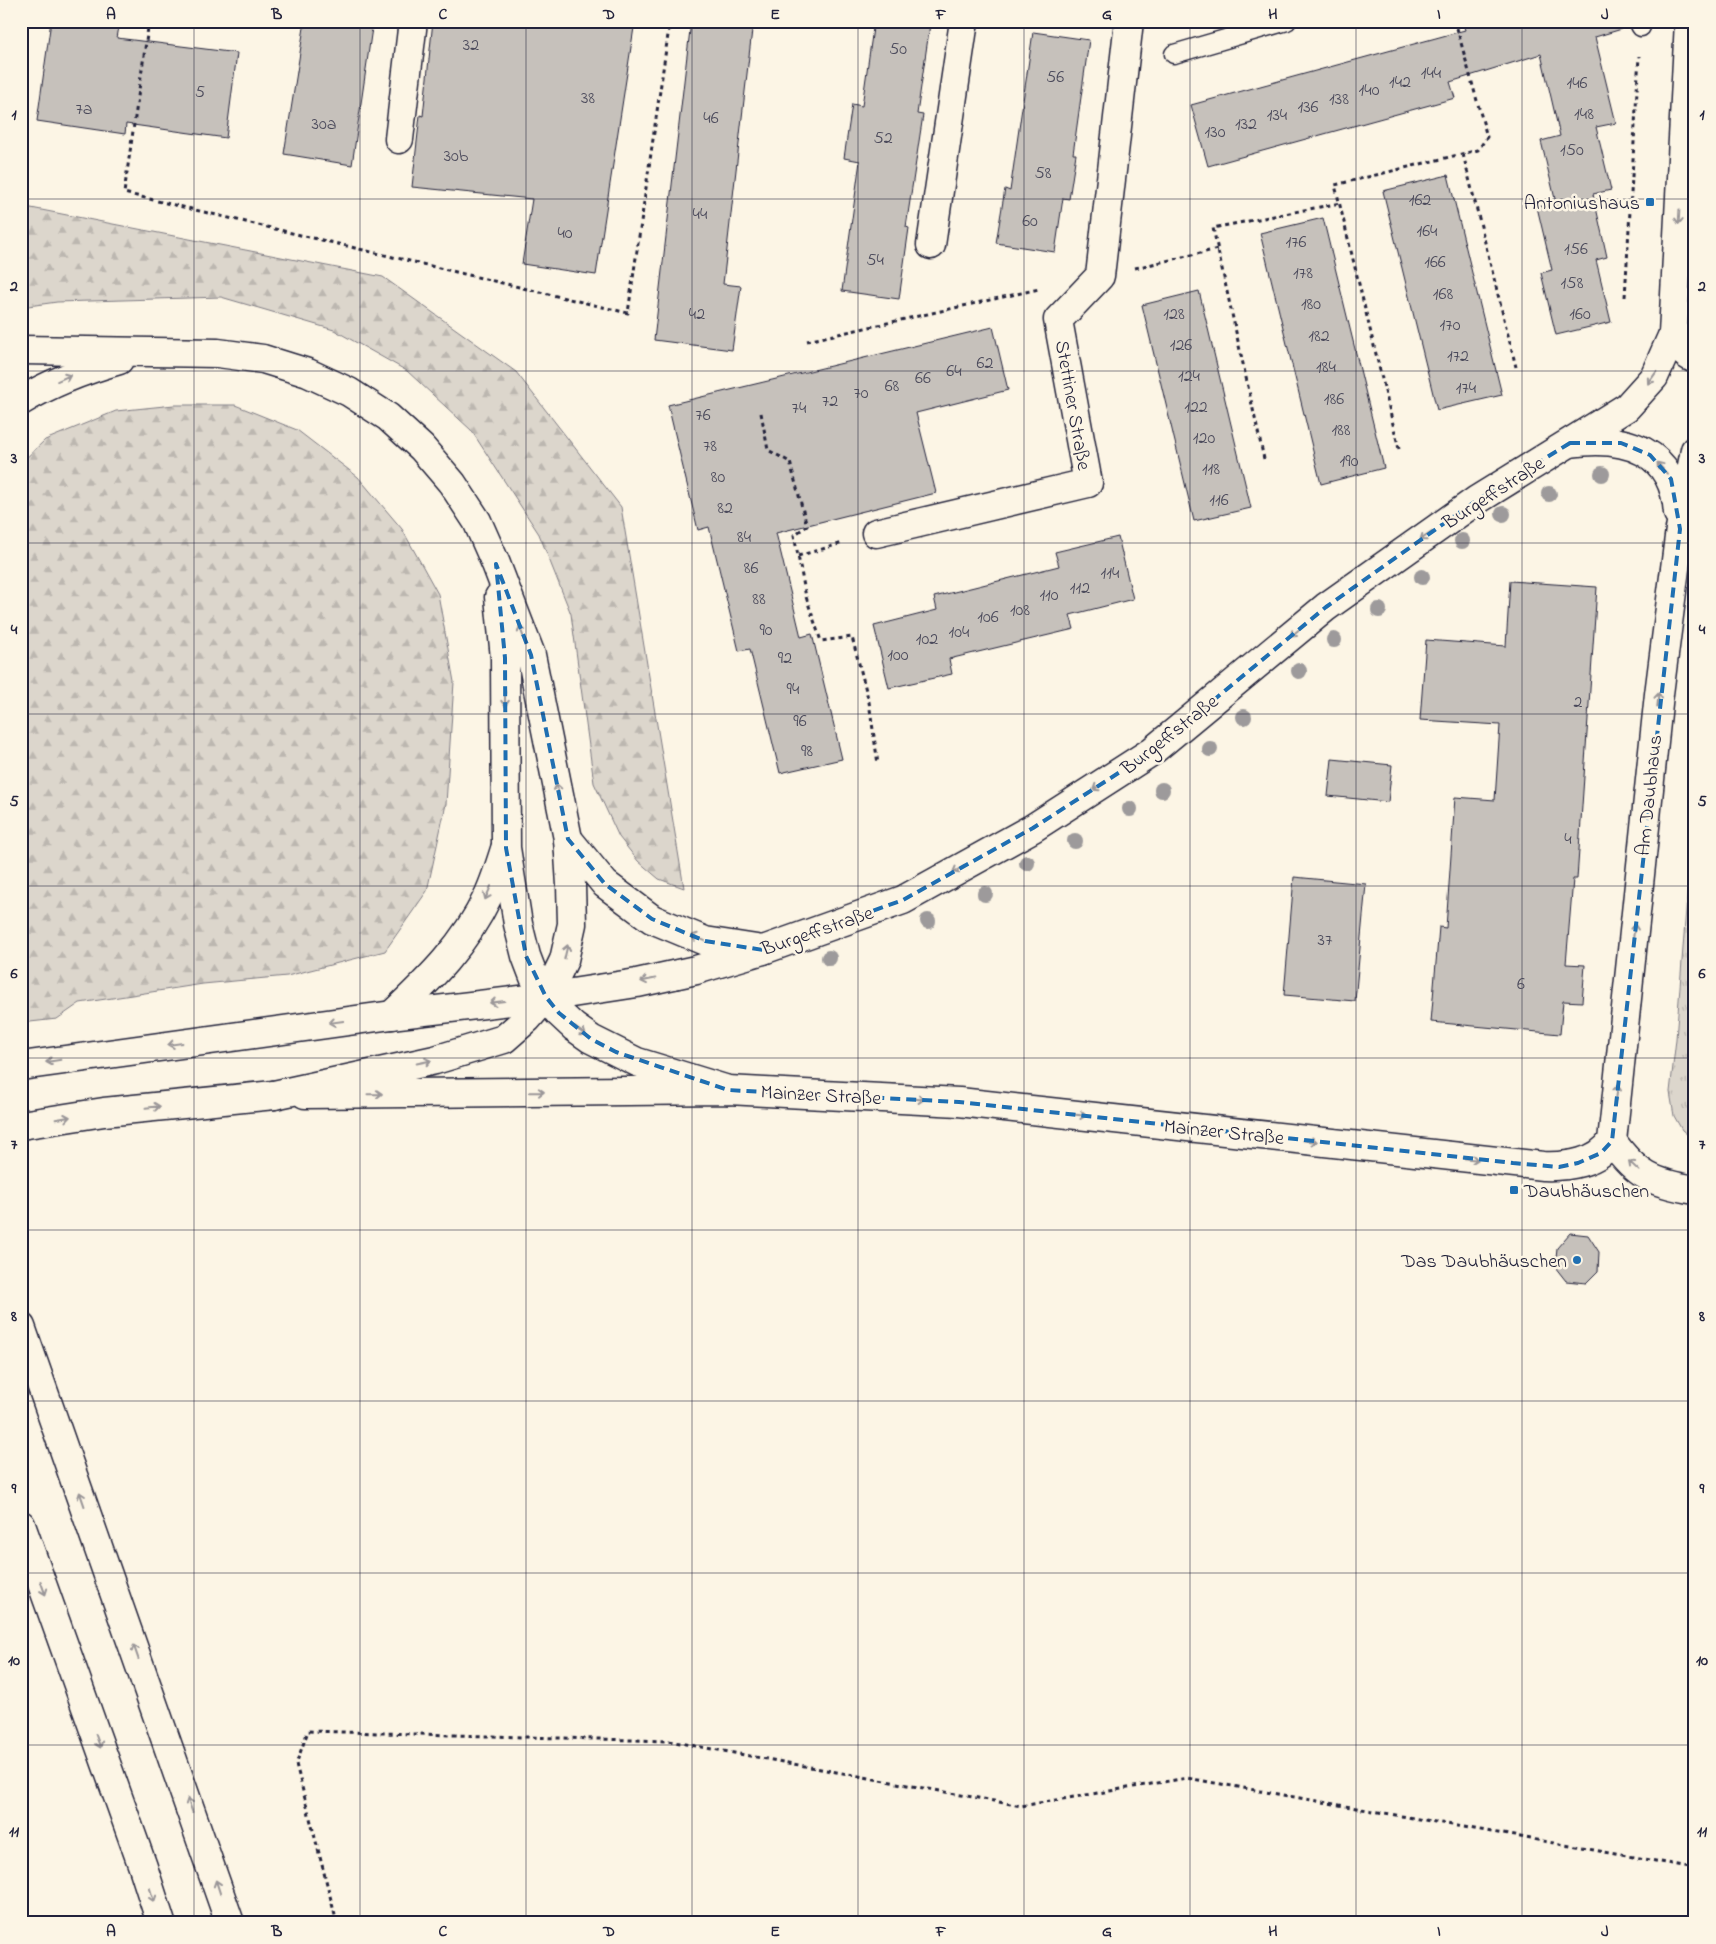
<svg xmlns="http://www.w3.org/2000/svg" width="1716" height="1944" viewBox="0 0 1716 1944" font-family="'Indie Flower',sans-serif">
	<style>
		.forest { fill: url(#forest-firs); stroke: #7f7c84 }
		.park { fill: url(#park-tufts); stroke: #7f7c84 }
		.building { fill: #c6c1bb; stroke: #22223b }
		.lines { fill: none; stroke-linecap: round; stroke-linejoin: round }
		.lane-casing { stroke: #22223b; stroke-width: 21 }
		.street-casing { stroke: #22223b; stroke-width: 31 }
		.secondary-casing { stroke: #22223b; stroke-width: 31 }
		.primary-casing { stroke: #22223b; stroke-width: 31 }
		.highway-casing { stroke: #22223b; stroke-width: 31 }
		.path { stroke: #22223b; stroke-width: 3; stroke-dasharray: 4 4; stroke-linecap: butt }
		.lane { stroke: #fcf5e5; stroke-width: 18 }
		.street { stroke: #fcf5e5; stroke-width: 28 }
		.secondary { stroke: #fcf5e5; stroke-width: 28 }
		.primary { stroke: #fcf5e5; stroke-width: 28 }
		.highway { stroke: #fcf5e5; stroke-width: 28 }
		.tree { fill: #9d9a9b }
		.oneway { stroke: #9a9698 }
		.marked { fill: none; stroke: #1f6fb2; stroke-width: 4; stroke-dasharray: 10 6; stroke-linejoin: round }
		.grid { fill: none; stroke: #22223b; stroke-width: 1; stroke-opacity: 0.55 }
		.poi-dot { fill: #1f6fb2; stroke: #fcf5e5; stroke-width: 2 }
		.labels { text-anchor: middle; stroke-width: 5; stroke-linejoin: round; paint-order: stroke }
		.number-label { font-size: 18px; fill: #4b4a5b }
		.poi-label { font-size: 20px; fill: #22223b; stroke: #fcf5e5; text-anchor: end }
		.street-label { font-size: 20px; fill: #22223b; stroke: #fcf5e5 }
		.neatline { fill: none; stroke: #22223b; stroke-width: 2 }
		.grid-label { font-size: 16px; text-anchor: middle; font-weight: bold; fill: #22223b }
	</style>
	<defs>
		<pattern id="forest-firs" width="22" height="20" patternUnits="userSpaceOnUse" patternTransform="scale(1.25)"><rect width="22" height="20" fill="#dcd6cc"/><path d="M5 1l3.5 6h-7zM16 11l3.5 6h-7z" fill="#bcb7b0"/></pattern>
		<pattern id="park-tufts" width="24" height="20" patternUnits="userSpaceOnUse" patternTransform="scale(1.25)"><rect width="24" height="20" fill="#dcd6cc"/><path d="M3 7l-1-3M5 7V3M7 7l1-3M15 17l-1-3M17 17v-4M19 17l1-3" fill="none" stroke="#bcb7b0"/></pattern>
	</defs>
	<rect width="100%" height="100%" fill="#fcf5e5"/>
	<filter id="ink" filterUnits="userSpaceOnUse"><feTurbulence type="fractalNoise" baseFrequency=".02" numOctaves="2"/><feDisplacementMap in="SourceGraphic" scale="10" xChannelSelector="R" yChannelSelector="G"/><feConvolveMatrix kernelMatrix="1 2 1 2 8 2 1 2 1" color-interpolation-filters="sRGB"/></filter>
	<g filter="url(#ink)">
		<g class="forest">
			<polygon points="21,206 383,277 516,372 621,507 684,888 659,879 638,861 619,837 594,783 571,614 539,534 471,430 407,371 334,330 221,297 57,302 21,307"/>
			<polygon points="174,405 235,405 297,430 358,477 402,529 438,594 454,682 446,804 427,891 385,951 287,976 203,984 80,1003 57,1019 21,1023 21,463 45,440 116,411"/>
		</g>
		<polygon class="park" points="1695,792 1695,1141 1682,1130 1674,1116 1670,1092 1676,1039"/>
		<g class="building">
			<polygon points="51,21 120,21 117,38 237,53 226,138 126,124 125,134 37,121"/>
			<polygon points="305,21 373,21 352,165 284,154"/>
			<polygon points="433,21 635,21 596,275 522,264 532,199 412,187 420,115 423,116"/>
			<polygon points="691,21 753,21 723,284 741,286 732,350 654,340"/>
			<polygon points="874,21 911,21 930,24 917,114 923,115 906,227 909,228 899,299 842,291 860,161 844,158 852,104 862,106"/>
			<polygon points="1462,21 1621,21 1622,29 1595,37 1616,123 1596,127 1611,190 1593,194 1607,257 1596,260 1611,322 1556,335 1541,273 1552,270 1537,207 1556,203 1541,141 1560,136 1541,54 1450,82 1455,98 1208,166 1191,105 1465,30"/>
			<polygon points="1033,32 1089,40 1073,154 1076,154 1069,199 1063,198 1055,252 996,243 1005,189 1010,191"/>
			<polygon points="1448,175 1502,395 1437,410 1383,191"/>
			<polygon points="1323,218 1384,468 1321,484 1260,233"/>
			<polygon points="1199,291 1251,508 1194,521 1142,305"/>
			<polygon points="993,327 1008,390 916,413 936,493 776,533 801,637 812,634 842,759 780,773 750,649 739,651 709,527 698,530 668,405"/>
			<polygon points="1118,537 1133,599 1070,615 1074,629 949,659 952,674 889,688 874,626 937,610 934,597 1059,566 1055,552"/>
			<polygon points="1510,581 1597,587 1577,879 1573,879 1566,964 1585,965 1582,1002 1563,1001 1560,1034 1431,1022 1439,927 1446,928 1455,797 1495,800 1500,725 1420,720 1426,640 1506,646"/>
			<polygon points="1332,759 1392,765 1388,802 1328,796"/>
			<polygon points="1294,877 1366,884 1355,1001 1284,995"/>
			<polygon points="1570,1233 1588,1235 1599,1252 1598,1271 1586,1283 1566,1281 1555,1267 1557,1248"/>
		</g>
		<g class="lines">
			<defs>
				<g id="lane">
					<polyline points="1638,21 1641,27"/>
					<polyline points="1174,54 1287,21"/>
				</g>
				<g id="street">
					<polyline points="399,139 413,21"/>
					<polyline points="931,245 964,21"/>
					<path d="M 1673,334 C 1678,346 1682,354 1695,359"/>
					<polyline points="876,533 1088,483 1058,320 1100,276 1129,21"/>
					<path d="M 1612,1141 C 1637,1176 1653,1183 1695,1190"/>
				</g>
				<g id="secondary">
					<path d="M 1570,443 C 1626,435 1674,450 1678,513"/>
					<polyline points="546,997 637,983 696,970 763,950 903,900 1033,828 1151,752 1326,607 1477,500 1627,407 1654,377 1673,334 1689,21"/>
					<path d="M 305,1094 L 728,1090 L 959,1102 L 1543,1166 C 1567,1167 1598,1163 1612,1141 L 1659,694 L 1680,529 L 1695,450"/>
				</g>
				<g id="primary">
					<polyline points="21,1066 392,1015 546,997"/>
					<polyline points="21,1125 104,1112 274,1095"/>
				</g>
				<g id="highway">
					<polyline points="21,350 218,353 263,359 308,373 349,392 388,417 422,448 452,483 477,521 496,564 531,655 568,839 571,885 572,924 564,960 546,997 528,1018 504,1039 435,1060 274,1095"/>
					<path d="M 21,401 C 52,382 84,370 119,360"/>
					<polyline points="499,597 505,658 506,848 518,924 526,956 534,977 546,997 559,1013 574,1027 591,1039 637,1062 728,1090"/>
					<polyline points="568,839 605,884 652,919 705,941 763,950"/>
					<path d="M 392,1015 C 430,979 465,945 488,896 C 495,881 500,865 505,849"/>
					<polyline points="21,1327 230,1923"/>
					<polyline points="21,1525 143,1867 161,1923"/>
				</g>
			</defs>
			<use href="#lane" class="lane-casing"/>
			<use href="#street" class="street-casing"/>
			<use href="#secondary" class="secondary-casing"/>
			<use href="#primary" class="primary-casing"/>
			<use href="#highway" class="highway-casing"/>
			<g class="path">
				<polyline points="149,21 124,193 628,313 670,21"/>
				<polyline points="1463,154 1516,367"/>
				<polyline points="1135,268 1218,249"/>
				<polyline points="1625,297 1639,56"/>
				<polyline points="807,341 1039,289"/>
				<polyline points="761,413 768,450 790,462 807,526 794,535 806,597 821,641 852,637 869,702 878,764"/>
				<polyline points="1399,449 1335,185 1478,150 1487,137 1455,21"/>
				<polyline points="1264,459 1213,228 1340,203"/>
				<polyline points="798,556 843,543"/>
				<polyline points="337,1923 296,1764 308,1731 669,1741 1021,1806 1187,1778 1695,1868"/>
			</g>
			<use href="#lane" class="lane"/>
			<use href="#street" class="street"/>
			<use href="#secondary" class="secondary"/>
			<use href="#primary" class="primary"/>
			<use href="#highway" class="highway"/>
		</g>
		<g class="tree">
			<circle cx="1602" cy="474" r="8"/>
			<circle cx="1549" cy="494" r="8"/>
			<circle cx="1503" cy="514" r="8"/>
			<circle cx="1462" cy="541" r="8"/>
			<circle cx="1422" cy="577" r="8"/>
			<circle cx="1379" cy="610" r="8"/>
			<circle cx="1334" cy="640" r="8"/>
			<circle cx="1299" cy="671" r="8"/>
			<circle cx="1244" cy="717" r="8"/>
			<circle cx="1210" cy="749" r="8"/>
			<circle cx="1162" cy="790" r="8"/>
			<circle cx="1130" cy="809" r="8"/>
			<circle cx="1075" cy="841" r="8"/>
			<circle cx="1027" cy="863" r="8"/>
			<circle cx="985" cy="894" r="8"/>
			<circle cx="928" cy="921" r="8"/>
			<circle cx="829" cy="958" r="8"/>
		</g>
		<defs><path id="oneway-shaft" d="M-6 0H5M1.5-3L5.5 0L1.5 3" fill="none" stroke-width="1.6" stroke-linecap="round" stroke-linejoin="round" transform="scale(1.25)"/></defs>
		<g class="oneway">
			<use href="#oneway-shaft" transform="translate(1679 217) rotate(93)"/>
			<use href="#oneway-shaft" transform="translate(64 378) rotate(-24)"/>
			<use href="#oneway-shaft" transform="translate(1652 378) rotate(125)"/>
			<use href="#oneway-shaft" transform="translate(1662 468) rotate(-131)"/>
			<use href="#oneway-shaft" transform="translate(1426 536) rotate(145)"/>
			<use href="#oneway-shaft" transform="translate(1296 632) rotate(140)"/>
			<use href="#oneway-shaft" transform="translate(522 633) rotate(-111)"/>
			<use href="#oneway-shaft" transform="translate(505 699) rotate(90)"/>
			<use href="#oneway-shaft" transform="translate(1658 700) rotate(-84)"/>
			<use href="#oneway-shaft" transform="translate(1099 786) rotate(147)"/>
			<use href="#oneway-shaft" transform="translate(558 791) rotate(-101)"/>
			<use href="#oneway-shaft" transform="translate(959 869) rotate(151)"/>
			<use href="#oneway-shaft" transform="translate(488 893) rotate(114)"/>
			<use href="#oneway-shaft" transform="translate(1634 931) rotate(-84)"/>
			<use href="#oneway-shaft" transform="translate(698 938) rotate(-158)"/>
			<use href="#oneway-shaft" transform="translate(566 952) rotate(-77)"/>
			<use href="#oneway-shaft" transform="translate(648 980) rotate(168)"/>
			<use href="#oneway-shaft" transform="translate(497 1002) rotate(173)"/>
			<use href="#oneway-shaft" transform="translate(336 1022) rotate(172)"/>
			<use href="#oneway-shaft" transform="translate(580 1031) rotate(36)"/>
			<use href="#oneway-shaft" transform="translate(175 1044) rotate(172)"/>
			<use href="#oneway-shaft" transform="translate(53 1061) rotate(171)"/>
			<use href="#oneway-shaft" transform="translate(424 1062) rotate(-12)"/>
			<use href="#oneway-shaft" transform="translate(537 1092) rotate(-1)"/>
			<use href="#oneway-shaft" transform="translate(1617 1092) rotate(-84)"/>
			<use href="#oneway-shaft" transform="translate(375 1094) rotate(-1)"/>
			<use href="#oneway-shaft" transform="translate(917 1099) rotate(4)"/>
			<use href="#oneway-shaft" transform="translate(153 1107) rotate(-6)"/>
			<use href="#oneway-shaft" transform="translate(1079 1115) rotate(6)"/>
			<use href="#oneway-shaft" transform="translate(63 1118) rotate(-9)"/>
			<use href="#oneway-shaft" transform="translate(1310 1141) rotate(6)"/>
			<use href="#oneway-shaft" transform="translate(1471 1159) rotate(6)"/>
			<use href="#oneway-shaft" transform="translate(1634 1166) rotate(-137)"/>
			<use href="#oneway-shaft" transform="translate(82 1499) rotate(-109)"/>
			<use href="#oneway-shaft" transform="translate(43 1588) rotate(70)"/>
			<use href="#oneway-shaft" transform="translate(136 1652) rotate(-109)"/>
			<use href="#oneway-shaft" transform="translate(98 1741) rotate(70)"/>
			<use href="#oneway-shaft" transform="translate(190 1805) rotate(-109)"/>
			<use href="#oneway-shaft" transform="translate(218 1887) rotate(-108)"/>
			<use href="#oneway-shaft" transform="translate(152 1895) rotate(72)"/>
		</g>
	</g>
	<path class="marked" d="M 1570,443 L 1621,443 L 1650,455 L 1671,479 L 1680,529 L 1612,1141 L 1601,1153 L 1578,1163 L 1559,1167 L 1513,1163 L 959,1102 L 728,1090 L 616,1052 L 591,1039 L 559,1013 L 546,997 L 526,956 L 506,848 L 505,658 L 496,564 L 531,655 L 568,839 L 605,884 L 652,919 L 705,941 L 763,950 L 903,900 L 1033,828 L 1151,752 L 1326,607 L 1477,500 Z"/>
	<path class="grid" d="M 194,21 L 194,1923M 360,21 L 360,1923M 526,21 L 526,1923M 692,21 L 692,1923M 858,21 L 858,1923M 1024,21 L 1024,1923M 1190,21 L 1190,1923M 1356,21 L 1356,1923M 1522,21 L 1522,1923M 21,199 L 1695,199M 21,371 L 1695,371M 21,543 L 1695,543M 21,714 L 1695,714M 21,886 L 1695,886M 21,1058 L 1695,1058M 21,1230 L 1695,1230M 21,1401 L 1695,1401M 21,1573 L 1695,1573M 21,1745 L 1695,1745"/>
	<g class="poi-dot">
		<rect x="1645" y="197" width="10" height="10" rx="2.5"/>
		<rect x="1509" y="1185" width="10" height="10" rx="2.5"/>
		<circle cx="1577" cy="1260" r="5"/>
	</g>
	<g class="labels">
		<g class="number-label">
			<text x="471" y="50">32</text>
			<text x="898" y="54">50</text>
			<text x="1431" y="78">144</text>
			<text x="1055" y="82">56</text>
			<text x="1400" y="87">142</text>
			<text x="1577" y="88">146</text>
			<text x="1369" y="95">140</text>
			<text x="200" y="97">5</text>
			<text x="588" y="103">38</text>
			<text x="1339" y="104">138</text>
			<text x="1308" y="112">136</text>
			<text x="84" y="114">7a</text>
			<text x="1584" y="119">148</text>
			<text x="1277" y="120">134</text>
			<text x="711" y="123">46</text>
			<text x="324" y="129">30a</text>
			<text x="1246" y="129">132</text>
			<text x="1215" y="137">130</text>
			<text x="883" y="143">52</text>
			<text x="1572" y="155">150</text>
			<text x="456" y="161">30b</text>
			<text x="1043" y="178">58</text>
			<text x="1420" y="205">162</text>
			<text x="700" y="219">44</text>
			<text x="1030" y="226">60</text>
			<text x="1427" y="236">164</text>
			<text x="565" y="238">40</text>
			<text x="1296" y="247">176</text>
			<text x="1576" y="254">156</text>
			<text x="875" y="265">54</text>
			<text x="1435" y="267">166</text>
			<text x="1303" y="278">178</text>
			<text x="1572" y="288">158</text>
			<text x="1443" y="299">168</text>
			<text x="1311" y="309">180</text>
			<text x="697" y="319">42</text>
			<text x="1174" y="319">128</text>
			<text x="1580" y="319">160</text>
			<text x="1450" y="330">170</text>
			<text x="1319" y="341">182</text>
			<text x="1181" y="350">126</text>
			<text x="1458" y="361">172</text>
			<text x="985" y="368">62</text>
			<text x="1326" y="372">184</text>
			<text x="954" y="376">64</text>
			<text x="1189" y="381">124</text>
			<text x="923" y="383">66</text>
			<text x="892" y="391">68</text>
			<text x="1466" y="393">174</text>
			<text x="861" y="398">70</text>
			<text x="1334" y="404">186</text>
			<text x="830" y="406">72</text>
			<text x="1196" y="412">122</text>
			<text x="799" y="413">74</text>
			<text x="703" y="420">76</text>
			<text x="1341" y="435">188</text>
			<text x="1204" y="443">120</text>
			<text x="710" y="451">78</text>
			<text x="1349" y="466">190</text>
			<text x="1211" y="474">118</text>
			<text x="718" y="482">80</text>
			<text x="1219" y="505">116</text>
			<text x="725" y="513">82</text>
			<text x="744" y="542">84</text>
			<text x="751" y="573">86</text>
			<text x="1110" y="578">114</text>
			<text x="1080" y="593">112</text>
			<text x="1049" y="600">110</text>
			<text x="759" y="604">88</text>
			<text x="1020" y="615">108</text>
			<text x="988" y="622">106</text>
			<text x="766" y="635">90</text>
			<text x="959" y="637">104</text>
			<text x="927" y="644">102</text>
			<text x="898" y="660">100</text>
			<text x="785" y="663">92</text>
			<text x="793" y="694">94</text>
			<text x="1578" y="707">2</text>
			<text x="800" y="726">96</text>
			<text x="807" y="756">98</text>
			<text x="1568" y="844">4</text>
			<text x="1325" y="945">37</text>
			<text x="1521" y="989">6</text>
		</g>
		<g class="poi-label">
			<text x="1640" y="209">Antoniushaus</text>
			<text x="1524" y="1197" text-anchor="start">Daubhäuschen</text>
			<text x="1567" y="1267">Das Daubhäuschen</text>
		</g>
		<g class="street-label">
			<text transform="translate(1074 405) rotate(80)" y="7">Stettiner Straße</text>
			<text transform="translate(1493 492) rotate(-33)" y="7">Burgeffstraße</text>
			<text transform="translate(1169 734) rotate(-38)" y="7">Burgeffstraße</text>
			<text transform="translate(1648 795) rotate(-84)" y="7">Am Daubhaus</text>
			<text transform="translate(817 930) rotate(-19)" y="7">Burgeffstraße</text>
			<text transform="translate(821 1094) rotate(3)" y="7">Mainzer Straße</text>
			<text transform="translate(1224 1131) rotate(6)" y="7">Mainzer Straße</text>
		</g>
	</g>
	<rect width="1716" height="1944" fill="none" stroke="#fcf5e5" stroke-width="55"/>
	<rect x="28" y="28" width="1660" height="1888" class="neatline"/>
	<g class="grid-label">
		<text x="111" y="19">A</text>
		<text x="277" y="19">B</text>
		<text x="443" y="19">C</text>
		<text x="609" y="19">D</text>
		<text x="775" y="19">E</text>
		<text x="941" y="19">F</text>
		<text x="1107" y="19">G</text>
		<text x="1273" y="19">H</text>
		<text x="1439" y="19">I</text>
		<text x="1605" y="19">J</text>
		<text x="14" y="119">1</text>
		<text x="1702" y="119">1</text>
		<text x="14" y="291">2</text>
		<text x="1702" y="291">2</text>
		<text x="14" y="463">3</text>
		<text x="1702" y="463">3</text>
		<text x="14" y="634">4</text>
		<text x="1702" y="634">4</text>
		<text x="14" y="806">5</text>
		<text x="1702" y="806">5</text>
		<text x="14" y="978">6</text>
		<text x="1702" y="978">6</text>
		<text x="14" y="1149">7</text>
		<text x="1702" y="1149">7</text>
		<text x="14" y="1321">8</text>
		<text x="1702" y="1321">8</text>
		<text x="14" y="1493">9</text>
		<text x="1702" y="1493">9</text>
		<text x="14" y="1665">10</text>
		<text x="1702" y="1665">10</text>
		<text x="14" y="1836">11</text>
		<text x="1702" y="1836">11</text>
		<text x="111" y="1936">A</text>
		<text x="277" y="1936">B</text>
		<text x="443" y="1936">C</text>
		<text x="609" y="1936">D</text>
		<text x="775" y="1936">E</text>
		<text x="941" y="1936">F</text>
		<text x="1107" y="1936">G</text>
		<text x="1273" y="1936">H</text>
		<text x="1439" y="1936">I</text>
		<text x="1605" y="1936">J</text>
	</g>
</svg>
